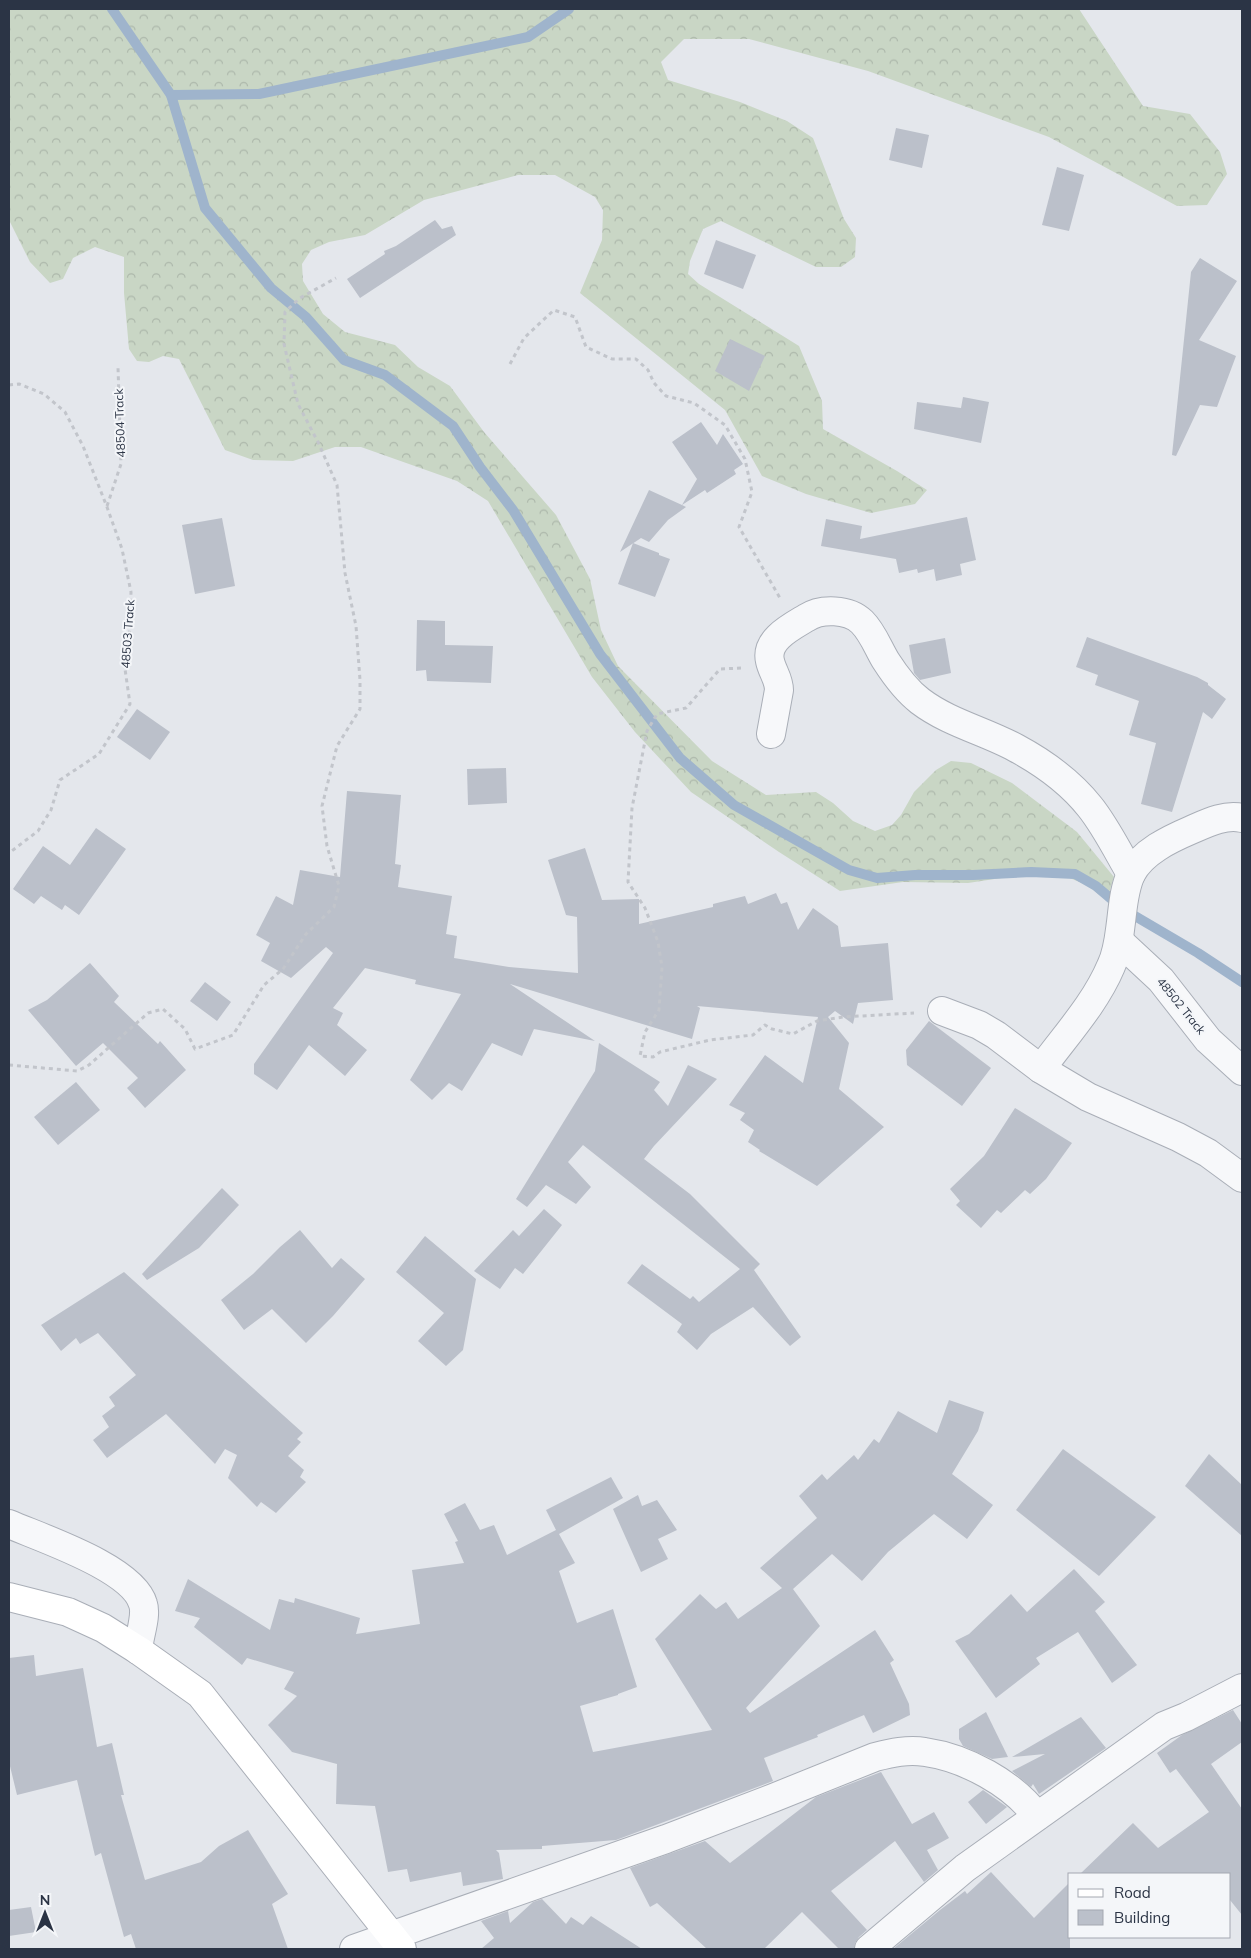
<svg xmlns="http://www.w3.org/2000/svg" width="1251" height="1958" viewBox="0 0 1251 1958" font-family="Mulish,sans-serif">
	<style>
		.forest { fill: url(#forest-crowns) }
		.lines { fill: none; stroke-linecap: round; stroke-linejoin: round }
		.stream { stroke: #9fb4cc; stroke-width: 10 }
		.building { fill: #bbc0ca }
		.street-casing { stroke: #a9aeb7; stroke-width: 30 }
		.secondary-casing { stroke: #a9aeb7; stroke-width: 30 }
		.path { stroke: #c2c5cb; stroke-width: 3; stroke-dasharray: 4 4; stroke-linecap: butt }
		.street { stroke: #f7f8fa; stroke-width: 28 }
		.secondary { stroke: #fff; stroke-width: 28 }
		.labels { text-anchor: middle; stroke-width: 4; stroke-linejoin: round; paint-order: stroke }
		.street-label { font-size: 12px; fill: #2b3445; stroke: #f4f6f9 }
	</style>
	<defs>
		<pattern id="forest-crowns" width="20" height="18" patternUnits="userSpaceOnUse" patternTransform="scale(1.25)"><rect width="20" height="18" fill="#c9d6c5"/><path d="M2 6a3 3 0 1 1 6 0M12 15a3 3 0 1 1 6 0" fill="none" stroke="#adb8ab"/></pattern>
	</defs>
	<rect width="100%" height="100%" fill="#e4e7ec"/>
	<polygon class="forest" points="9,9 1079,9 1143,106 1190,114 1220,152 1227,174 1207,205 1177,206 1049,137 868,71 749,39 684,39 661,62 668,80 740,102 787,121 813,138 844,219 856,238 855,257 841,267 816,267 721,221 703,229 690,261 688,274 699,284 799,346 822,401 823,429 897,471 927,490 915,504 871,513 806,494 762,476 725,410 580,293 602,240 603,210 595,197 555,175 518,175 424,200 365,235 329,242 311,250 302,264 303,281 323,314 345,332 395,345 418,367 450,386 484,432 556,515 590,579 601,630 618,666 712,761 766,795 816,792 833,803 853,821 875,831 892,825 901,815 914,792 936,770 951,761 971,763 1012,783 1077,832 1114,877 1109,893 1102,897 1087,885 1067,877 1008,877 968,883 903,882 840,891 779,852 691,792 635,732 592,677 488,501 457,481 361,447 335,447 293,461 253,460 225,450 179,359 163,356 149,362 137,361 129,349 124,293 124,257 95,247 73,258 63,279 50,283 30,262 9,220"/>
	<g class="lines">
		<g class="stream">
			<polyline points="112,9 171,95 205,208 271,288 306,317 344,360 385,375 453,426 480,467 513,510 600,654 680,758 734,805 849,870 877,878 915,875 973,875 1031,872 1075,874 1096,886 1123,909 1198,953 1242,982"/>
			<polyline points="171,95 259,94 528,37 569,9"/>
		</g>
	</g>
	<g class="building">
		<polygon points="896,128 929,135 922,168 889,160"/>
		<polygon points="1057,167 1084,175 1069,231 1042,225"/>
		<polygon points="435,220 442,229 452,226 456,235 360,298 347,279 385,254 384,251 396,246"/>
		<polygon points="716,240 756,255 743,289 704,274"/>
		<polygon points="1200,258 1237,281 1199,340 1236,356 1217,407 1200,405 1176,456 1172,455 1191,272"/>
		<polygon points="730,339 765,356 749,391 715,371"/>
		<polygon points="963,397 989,402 981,443 914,429 917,402 961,408"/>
		<polygon points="701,422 717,445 723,434 743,464 734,470 736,474 707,493 705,490 682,505 686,507 668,520 649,542 641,538 620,552 649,490 682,505 697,479 672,442"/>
		<polygon points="967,517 976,560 960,564 962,575 936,581 934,569 918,573 917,569 899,573 896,559 821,546 826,519 862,526 860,539"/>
		<polygon points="222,518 235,586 195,594 182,525"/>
		<polygon points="633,543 659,553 659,555 670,559 655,597 618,584"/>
		<polygon points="417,620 445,621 445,645 493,646 491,683 427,681 426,670 416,671"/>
		<polygon points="1087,637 1197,677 1208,683 1208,685 1226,699 1212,719 1203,712 1172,812 1141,804 1156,743 1129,735 1139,701 1095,685 1098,675 1076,667"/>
		<polygon points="945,638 951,673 920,680 914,673 909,645"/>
		<polygon points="137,709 170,732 150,760 117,737"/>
		<polygon points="506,768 507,803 468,805 467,769"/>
		<polygon points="347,791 401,795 395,864 401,865 398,887 452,896 446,934 457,936 454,958 509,967 578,973 577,917 566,915 548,860 585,848 602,900 639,899 639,924 713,907 713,904 745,896 748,904 776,893 781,904 787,902 798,930 813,908 838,926 841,947 888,943 893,1000 858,1003 853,1024 835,1011 828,1017 849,1043 839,1089 884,1127 817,1186 759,1151 760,1150 748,1142 754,1130 740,1120 745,1113 729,1105 765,1055 803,1083 818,1017 697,1006 700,1008 692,1039 510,984 595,1041 534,1029 522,1056 492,1043 462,1091 449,1083 432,1100 410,1080 461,994 415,984 416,980 365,968 333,1008 343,1013 337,1025 367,1050 345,1076 309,1045 277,1090 254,1074 254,1064 333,953 326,947 291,978 261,961 270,943 256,935 276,896 293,905 300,870 340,877"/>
		<polygon points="96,828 126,849 79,915 65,905 62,910 41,896 34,904 13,889 43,846 70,865"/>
		<polygon points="90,963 119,996 114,1002 158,1044 160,1041 186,1070 145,1108 127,1088 138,1078 103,1043 76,1066 28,1010 47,1000"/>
		<polygon points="205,982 231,1002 217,1021 190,1001"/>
		<polygon points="929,1021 991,1068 962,1106 907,1065 906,1050"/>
		<polygon points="599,1043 660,1082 654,1090 668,1106 688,1065 717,1079 654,1146 644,1159 690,1194 760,1264 754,1270 801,1337 790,1346 753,1307 711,1334 697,1350 677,1332 682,1324 627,1283 642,1264 690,1299 693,1296 699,1302 740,1269 583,1145 568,1162 591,1187 576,1204 546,1185 527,1207 516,1199 595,1071"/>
		<polygon points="76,1082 100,1110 58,1145 34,1117"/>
		<polygon points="1015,1108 1072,1143 1046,1179 1030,1194 1025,1190 1001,1213 997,1210 981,1228 956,1205 960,1201 950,1189 984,1156"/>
		<polygon points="222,1188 239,1205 199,1248 147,1280 142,1274"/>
		<polygon points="544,1209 562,1225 523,1274 515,1268 500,1289 474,1271 513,1230 519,1236"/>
		<polygon points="300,1230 332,1268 341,1258 365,1279 333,1316 306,1343 272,1309 244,1330 221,1300 253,1274 280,1247"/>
		<polygon points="425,1236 476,1279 463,1350 446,1366 418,1341 444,1313 396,1272"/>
		<polygon points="124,1272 303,1433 297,1439 301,1442 288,1456 304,1470 300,1477 306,1482 276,1513 261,1502 257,1507 228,1478 237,1455 225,1449 215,1464 166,1414 107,1458 93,1440 109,1427 102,1416 115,1406 109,1397 136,1375 98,1333 80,1344 76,1338 61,1351 41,1325"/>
		<polygon points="949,1400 984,1412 978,1431 952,1474 993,1505 967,1539 934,1514 888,1552 862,1581 832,1554 793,1589 820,1626 746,1708 750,1713 875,1630 894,1660 890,1663 909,1704 910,1715 873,1733 864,1715 817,1735 818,1737 764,1758 773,1781 616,1840 542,1846 542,1849 496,1850 499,1853 503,1879 463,1886 461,1872 410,1882 407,1869 388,1872 375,1806 336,1804 337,1764 292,1752 268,1725 297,1696 284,1689 294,1672 247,1658 242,1665 194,1627 200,1618 175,1611 188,1579 270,1630 279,1599 294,1603 295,1598 360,1618 356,1634 420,1624 412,1570 464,1563 455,1542 458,1541 444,1514 465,1503 480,1530 494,1525 507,1555 556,1530 546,1510 611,1477 623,1498 559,1534 575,1563 559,1571 577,1623 613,1609 637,1687 618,1694 618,1695 580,1706 593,1752 712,1730 655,1639 700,1594 716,1609 726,1602 738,1619 782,1588 760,1568 817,1518 799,1496 822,1474 827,1480 854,1455 858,1460 874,1439 879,1443 898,1411 937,1433"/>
		<polygon points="1063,1449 1156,1517 1099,1576 1016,1510"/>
		<polygon points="1209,1454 1242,1485 1242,1536 1185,1486"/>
		<polygon points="638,1495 642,1506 657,1500 677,1530 658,1539 668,1559 641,1572 613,1509"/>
		<polygon points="1074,1569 1105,1602 1095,1611 1137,1665 1112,1683 1078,1632 1036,1658 1040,1664 996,1698 955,1641 969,1634 1011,1594 1027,1612"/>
		<polygon points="34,1655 36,1676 83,1668 97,1747 112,1743 124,1795 121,1795 145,1880 201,1862 219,1846 248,1830 288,1894 272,1904 288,1949 136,1949 131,1934 124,1937 101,1853 95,1856 77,1780 17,1795 9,1762 9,1658"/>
		<polygon points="1233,1710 1242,1724 1242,1742 1211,1764 1242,1809 1242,1915 1230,1900 1230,1874 1080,1874 1133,1823 1158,1848 1209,1812 1176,1769 1170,1773 1157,1753 1182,1735"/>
		<polygon points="986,1712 1008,1757 992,1759 963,1746 959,1739 959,1729"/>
		<polygon points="1081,1717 1106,1748 1039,1794 1033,1784 1031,1787 1012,1771 1045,1754 1012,1757"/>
		<polygon points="881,1772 912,1824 934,1812 949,1838 927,1850 938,1870 924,1882 895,1841 831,1891 867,1930 859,1937 855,1943 854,1949 839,1949 802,1912 764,1949 707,1949 657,1903 650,1907 630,1868 705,1841 730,1863 816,1797"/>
		<polygon points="983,1790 1007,1807 986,1824 968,1802"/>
		<polygon points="991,1872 1034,1918 1070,1882 1070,1949 893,1949 940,1910 965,1891 967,1894"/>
		<polygon points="542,1899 566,1924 571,1917 583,1925 591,1916 642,1949 481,1949 494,1938 481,1921 508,1911 510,1923 533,1902"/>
		<polygon points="31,1907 36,1932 9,1936 9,1910"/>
	</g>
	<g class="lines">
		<defs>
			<g id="street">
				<path d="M 771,734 L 779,690 C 779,679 772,671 770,661 C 765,640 791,627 806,618 C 821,608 849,609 862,622 C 873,633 878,648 886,661 C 895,675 907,691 920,701 C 949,723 985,731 1016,748 C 1042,762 1071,783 1090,807 C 1106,827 1118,852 1131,874"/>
				<polyline points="1119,941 1161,980 1208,1040 1242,1071"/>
				<polyline points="942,1011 979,1025 996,1035 1041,1069 1088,1097 1178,1137 1208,1153 1242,1178"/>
				<path d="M 1041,1069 C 1065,1036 1095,1004 1111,966 C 1118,952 1119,937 1121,922 C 1123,906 1124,889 1131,874 C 1142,852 1170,839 1191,830 C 1207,823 1225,814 1242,818"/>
				<path d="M 9,1524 C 41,1538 133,1568 143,1604 C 147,1616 139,1636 138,1650"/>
				<path d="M 354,1949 L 666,1839 L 773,1798 L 875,1757 C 891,1753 908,1749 925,1752 C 966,1758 1012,1783 1037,1816"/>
				<polyline points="869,1949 965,1868 1164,1726 1186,1717 1242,1688"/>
			</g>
			<polyline id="secondary" points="9,1597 68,1612 103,1628 138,1650 200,1694 402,1949"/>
		</defs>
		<use href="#street" class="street-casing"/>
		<use href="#secondary" class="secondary-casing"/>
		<g class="path">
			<polyline points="510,364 524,338 554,310 575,317 586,347 612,359 636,359 648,370 654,383 666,396 694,403 725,425 745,459 752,492 739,527 780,598"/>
			<polyline points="9,385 19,384 44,394 65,412 83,446 107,507 122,549 131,592 130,627 125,669 130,704 99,754 60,780 51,810 38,831 9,853"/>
			<polyline points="107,506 121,464 118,367"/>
			<polyline points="741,668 720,669 686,708 657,714 647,731 632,808 628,882 645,908 658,942 662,967 659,1010 645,1032 640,1056 653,1057 660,1052 710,1040 753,1035 765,1025 772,1029 793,1034 817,1021 843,1017 914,1013"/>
			<polyline points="9,1065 77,1071 89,1065 148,1013 163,1009 185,1029 195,1049 233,1035 264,985 283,969 306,934 334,907 339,886 327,846 322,806 337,746 360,709 360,680 356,626 345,573 337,485 318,442 298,404 284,344 285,312 300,298 336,278"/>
		</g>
		<use href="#street" class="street"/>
		<use href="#secondary" class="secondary"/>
	</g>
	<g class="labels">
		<g class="street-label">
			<text transform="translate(120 423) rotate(-92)" y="4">48504 Track</text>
			<text transform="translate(128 634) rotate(-86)" y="4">48503 Track</text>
			<text transform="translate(1181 1006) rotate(51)" y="4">48502 Track</text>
		</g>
	</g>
	<rect width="1251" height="1958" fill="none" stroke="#2b3445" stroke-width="20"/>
	<rect x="1068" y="1873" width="162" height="65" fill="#f4f6f9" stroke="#a4a8b1"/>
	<rect x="1078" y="1889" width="25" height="8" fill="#ffffff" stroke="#a4a8b1"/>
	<text x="1114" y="1898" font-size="15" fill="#2b3445">Road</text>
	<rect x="1078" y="1910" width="25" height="15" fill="#bbc0ca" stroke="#a4a8b1"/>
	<text x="1114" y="1923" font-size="15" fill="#2b3445">Building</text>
	<g transform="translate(45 1913)" stroke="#f4f6f9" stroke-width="4" paint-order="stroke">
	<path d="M0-4L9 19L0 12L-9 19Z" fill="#2b3445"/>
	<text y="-8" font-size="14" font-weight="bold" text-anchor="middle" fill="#2b3445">N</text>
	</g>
</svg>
